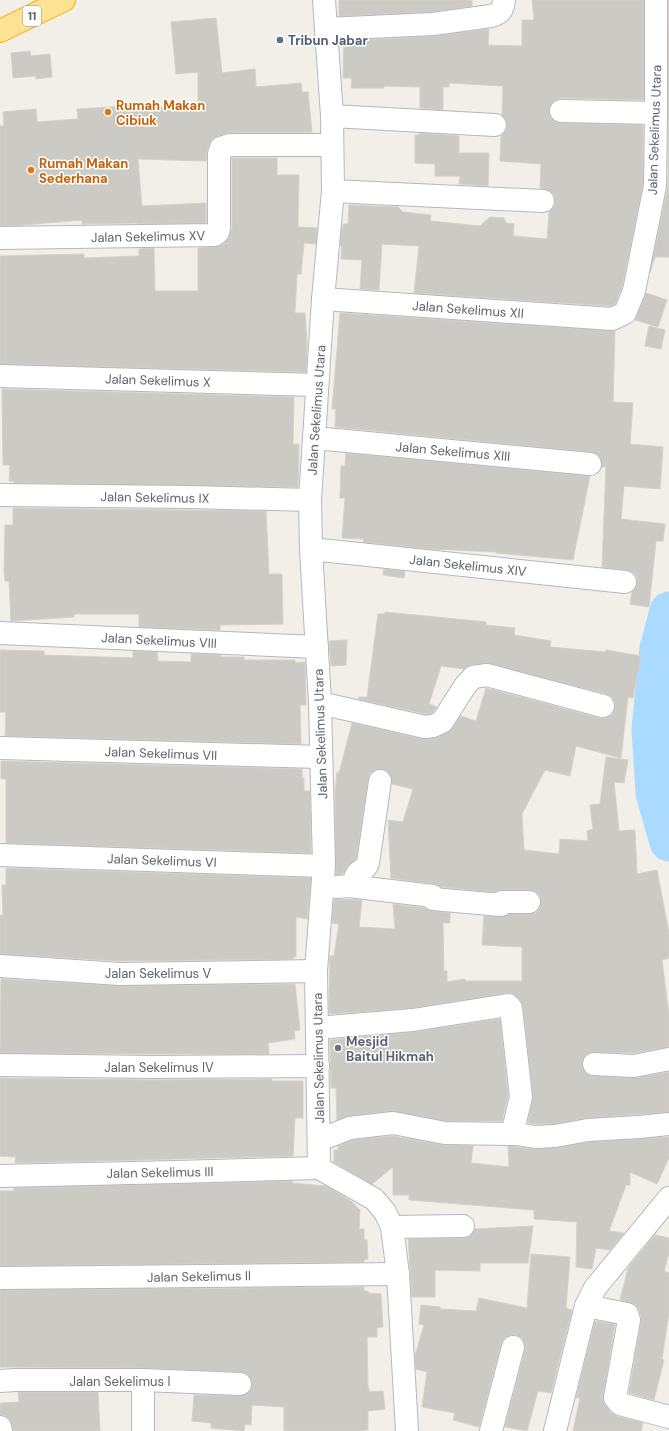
<svg xmlns="http://www.w3.org/2000/svg" width="669" height="1431" viewBox="0 0 669 1431" font-family="'DM Sans',sans-serif">
	<style>
		.lines { fill: none; stroke-linecap: round; stroke-linejoin: round }
		.river { stroke: #aadaff; stroke-width: 39 }
		.building { fill: #cccac5; stroke: #d6d1c6 }
		.minor-casing { stroke: #b5b8bc; stroke-width: 24 }
		.highway-casing { stroke: #f9ab00; stroke-width: 24 }
		.minor { stroke: #fff; stroke-width: 22 }
		.highway { stroke: #fde293; stroke-width: 22 }
		.service-dot { fill: #5c6f8a; stroke: #fff; stroke-width: 1.5 }
		.food-dot { fill: #e8710a; stroke: #fff; stroke-width: 1.5 }
		.worship-dot { fill: #6b7280; stroke: #fff; stroke-width: 1.5 }
		.labels { text-anchor: middle; stroke-width: 3; stroke-linejoin: round; paint-order: stroke }
		.shield { fill: #fff; stroke: #8f9295; stroke-width: 1 }
		.shield-label { font-size: 12px; font-weight: bold; fill: #5f6368 }
		.service-label { font-size: 13px; font-weight: bold; fill: #4e5e75; stroke: #fff; text-anchor: start }
		.food-label { font-size: 13px; font-weight: bold; fill: #c56008; stroke: #fff; text-anchor: start }
		.street-label { font-size: 13px; fill: #5f6368; stroke: #fff }
		.worship-label { font-size: 13px; font-weight: bold; fill: #5b616d; stroke: #fff; text-anchor: start }
	</style>
	<rect width="100%" height="100%" fill="#f1efe8"/>
	<g class="lines">
		<polyline class="river" points="669,611 659,649 651,729 655,793 669,842"/>
	</g>
	<g class="building">
		<polygon points="339,0 472,0 472,6 432,12 339,16"/>
		<polygon points="532,0 644,0 644,100 561,98 555,100 550,105 549,110 550,117 555,122 560,123 643,125 643,185 622,287 615,304 610,306 414,293 419,246 382,244 379,290 360,289 362,260 341,259 342,246 340,246 342,228 343,228 343,224 348,224 349,205 398,207 403,212 431,215 430,221 480,226 490,217 504,218 506,223 514,224 513,236 547,239 549,212 554,207 555,201 554,195 550,191 540,188 541,164 500,161 501,136 506,131 507,125 506,119 502,115 503,86 449,83 449,87 443,87 443,110 420,108 420,87 384,86 384,88 351,88 352,78 343,78 344,41 434,36 489,29 488,45 522,46 522,20 534,20"/>
		<polygon points="669,0 669,257 655,257 650,273 668,186"/>
		<polygon points="216,18 222,73 255,69 256,87 301,83 302,92 308,92 312,132 226,133 212,139 207,150 206,161 138,159 142,206 206,203 206,223 137,224 137,223 82,224 82,220 23,225 0,226 0,126 4,126 3,112 36,109 37,122 78,119 77,109 126,106 198,109 198,72 176,74 171,22"/>
		<polygon points="30,51 31,56 50,54 52,77 36,79 36,76 13,78 11,53"/>
		<polygon points="419,133 459,136 459,153 489,153 488,186 459,184 460,176 435,176 435,164 415,163 415,135 419,135"/>
		<polygon points="232,158 277,158 277,175 299,175 298,227 317,228 316,244 304,243 301,274 297,274 295,313 305,313 307,343 306,372 0,364 0,256 84,254 84,258 139,256 139,249 154,248 155,291 198,291 198,248 216,247 224,244 230,235 232,228"/>
		<polygon points="646,293 667,300 658,327 635,320"/>
		<polygon points="340,313 615,331 613,402 633,403 630,444 663,447 660,489 624,486 621,519 665,524 663,541 656,541 649,607 630,604 632,592 635,589 637,583 637,577 633,572 626,570 602,567 606,467 602,467 601,459 597,454 591,452 335,427 336,409 332,409"/>
		<polygon points="649,326 665,330 661,349 645,346"/>
		<polygon points="2,389 294,397 293,444 299,444 298,487 14,483 14,481 9,481 10,465 3,465"/>
		<polygon points="346,453 590,476 573,560 496,553 496,552 431,549 363,542 364,539 342,538 345,498 340,498 341,466 345,466"/>
		<polygon points="13,508 266,511 269,574 282,574 283,624 220,625 220,630 139,627 139,614 74,614 74,617 11,621 9,581 5,581 4,571 5,525 13,525"/>
		<polygon points="384,569 405,571 404,578 383,575"/>
		<polygon points="385,612 486,622 486,625 515,628 514,635 551,641 550,647 605,652 606,650 641,656 633,698 628,697 621,758 576,746 570,776 545,770 522,814 524,850 559,854 560,839 588,841 587,831 593,829 590,805 600,804 606,757 628,760 624,783 614,782 619,831 635,830 637,874 657,870 669,933 669,958 662,960 669,1015 669,1047 633,1053 594,1052 589,1053 584,1057 582,1064 583,1069 587,1074 593,1076 634,1078 669,1072 669,1112 587,1118 554,1124 536,1124 528,1123 533,1096 523,1007 520,999 512,993 506,993 412,1008 329,1014 330,956 334,956 339,924 332,923 334,899 362,900 359,927 395,929 393,904 424,908 432,911 450,913 450,923 443,923 444,971 447,971 447,982 465,979 465,981 522,981 522,947 482,945 484,916 500,917 509,914 529,914 536,913 540,908 541,902 540,895 535,891 529,890 502,890 495,892 441,887 434,884 391,878 388,820 403,822 413,789 392,784 391,776 387,771 381,769 375,770 370,773 368,779 356,859 348,865 343,874 336,875 335,792 337,772 339,773 352,723 422,739 435,738 447,733 452,729 461,716 476,721 486,688 600,718 606,718 612,715 615,709 615,703 612,697 606,694 486,663 471,665 464,669 441,666 429,704 437,707 433,712 430,714 426,714 358,699 359,697 367,697 378,614 384,614"/>
		<polygon points="347,640 346,665 331,666 329,641"/>
		<polygon points="0,650 44,651 44,655 133,658 133,651 157,652 158,661 191,662 191,654 220,655 221,657 244,657 244,660 295,660 295,663 305,662 306,705 300,705 301,744 5,736 6,712 0,712"/>
		<polygon points="1,761 302,769 302,778 304,778 304,791 310,791 311,853 6,843 6,779 1,779"/>
		<polygon points="6,868 311,878 307,919 296,917 296,957 293,957 293,959 120,961 0,954 0,915 3,915 2,885 6,885"/>
		<polygon points="1,979 120,986 295,984 300,1030 294,1031 295,1039 268,1043 269,1054 151,1054 0,1053"/>
		<polygon points="500,1019 508,1096 502,1121 446,1121 392,1111 349,1116 337,1120 336,1088 331,1088 330,1040 414,1032"/>
		<polygon points="0,1078 151,1080 271,1079 272,1081 303,1081 303,1118 295,1118 293,1156 15,1163 16,1157 0,1156"/>
		<polygon points="393,1136 443,1145 473,1146 471,1163 509,1167 508,1146 535,1149 556,1148 589,1142 669,1137 669,1158 657,1184 630,1172 630,1185 626,1185 609,1231 624,1233 610,1250 596,1248 592,1269 576,1267 577,1222 534,1219 534,1210 409,1200 409,1195 393,1195 393,1167 372,1184 334,1162 334,1150 338,1150 338,1146 353,1140"/>
		<polygon points="292,1181 292,1183 326,1186 351,1201 360,1210 359,1229 364,1229 364,1240 367,1240 368,1259 364,1260 364,1262 0,1266 0,1191 14,1191 14,1188"/>
		<polygon points="533,1226 528,1263 480,1263 480,1271 435,1270 435,1297 412,1297 408,1239 463,1238 470,1236 475,1229"/>
		<polygon points="655,1235 669,1238 669,1253 664,1271 669,1273 669,1312 662,1359 664,1360 654,1400 629,1393 641,1322 641,1316 639,1310 635,1304 620,1300 628,1268"/>
		<polygon points="531,1254 570,1257 566,1308 572,1310 551,1393 538,1391 527,1431 505,1427 525,1350 525,1344 522,1338 516,1335 510,1335 504,1338 501,1344 479,1427 453,1420 455,1413 422,1407 427,1372 416,1369 415,1356 424,1325 419,1324 421,1305 440,1307 440,1309 476,1311 479,1298 527,1308"/>
		<polygon points="364,1287 364,1291 368,1291 368,1293 381,1294 383,1327 377,1328 377,1337 367,1337 368,1388 369,1388 369,1392 383,1391 385,1409 368,1411 368,1430 364,1430 364,1431 284,1431 284,1407 252,1405 251,1425 245,1424 244,1431 211,1428 211,1423 192,1421 194,1395 239,1396 245,1395 250,1391 252,1385 251,1379 247,1374 241,1372 143,1368 0,1367 0,1290"/>
		<polygon points="595,1321 615,1324 603,1396 603,1402 610,1412 616,1416 643,1423 641,1431 573,1431 580,1398 576,1398"/>
		<polygon points="18,1392 98,1392 100,1431 13,1431 12,1424 9,1419 4,1415 0,1415 0,1403 19,1402"/>
	</g>
	<g class="lines">
		<defs>
			<g id="minor">
				<polyline points="324,0 332,116 333,191 323,299 310,500 311,549 320,703 324,866 316,971 319,1168 374,1199 385,1212 392,1227 398,1274 407,1431"/>
				<path d="M 326,29 L 433,24 L 491,16 C 501,13 503,10 504,0"/>
				<polyline points="561,111 656,113"/>
				<polyline points="332,116 495,125"/>
				<polyline points="333,191 543,201"/>
				<polyline points="0,238 215,235 218,232 219,228 219,154 221,148 230,145 332,145"/>
				<polyline points="323,299 612,319 625,313 634,291 655,186 656,113 656,0"/>
				<polyline points="0,376 317,385"/>
				<polyline points="315,438 590,464"/>
				<polyline points="0,495 189,497 310,500"/>
				<polyline points="311,549 625,582"/>
				<polyline points="0,633 317,647"/>
				<polyline points="320,703 425,727 433,726 442,722 465,686 473,677 487,675 603,706"/>
				<polyline points="0,748 321,757"/>
				<polyline points="0,855 324,866"/>
				<polyline points="349,886 433,896 433,899 501,905 502,902 529,902"/>
				<path d="M 337,887 L 349,886 L 353,884 C 355,879 356,873 360,871 C 364,868 366,869 368,863 L 380,781"/>
				<polyline points="0,966 120,974 316,971"/>
				<polyline points="317,1028 413,1020 508,1005 511,1008 521,1097 514,1126 517,1134 535,1137 555,1136 588,1130 639,1127 669,1124"/>
				<polyline points="594,1064 634,1066 669,1059"/>
				<polyline points="0,1065 151,1067 318,1066"/>
				<polyline points="319,1140 350,1128 393,1123 445,1133 517,1134"/>
				<polyline points="0,1176 176,1172 319,1168"/>
				<polyline points="392,1227 463,1226"/>
				<polyline points="0,1278 398,1274"/>
				<polyline points="586,1306 627,1314 629,1320 615,1398 620,1404 669,1417"/>
				<polyline points="0,1381 15,1380 143,1380 240,1384"/>
				<polyline points="0,1427 1,1431"/>
				<polyline points="143,1431 143,1380"/>
				<polyline points="491,1431 513,1347"/>
				<polyline points="555,1431 586,1306 595,1288 669,1198"/>
			</g>
			<polyline id="highway" points="0,31 64,0"/>
		</defs>
		<use href="#minor" class="minor-casing"/>
		<use href="#highway" class="highway-casing"/>
		<use href="#minor" class="minor"/>
		<use href="#highway" class="highway"/>
	</g>
	<circle class="service-dot" cx="280" cy="40" r="4"/>
	<g class="food-dot">
		<circle cx="108" cy="112" r="4"/>
		<circle cx="31" cy="170" r="4"/>
	</g>
	<circle class="worship-dot" cx="338" cy="1048" r="4"/>
	<g class="labels">
		<rect class="shield" x="23" y="6" width="18" height="20" rx="3"/>
		<g class="shield-label">
			<text x="32" y="20">11</text>
		</g>
		<g class="service-label">
			<text x="288" y="45">Tribun Jabar</text>
		</g>
		<g class="food-label">
			<text x="116" y="110">Rumah Makan<tspan x="116" dy="15">Cibiuk</tspan></text>
			<text x="39" y="168">Rumah Makan<tspan x="39" dy="15">Sederhana</tspan></text>
		</g>
		<g class="street-label">
			<text transform="translate(654 130) rotate(-88)" y="5">Jalan Sekelimus Utara</text>
			<text transform="translate(148 236) rotate(-1)" y="5">Jalan Sekelimus XV</text>
			<text transform="translate(468 309) rotate(4)" y="5">Jalan Sekelimus XII</text>
			<text transform="translate(158 380) rotate(2)" y="5">Jalan Sekelimus X</text>
			<text transform="translate(316 410) rotate(-86)" y="5">Jalan Sekelimus Utara</text>
			<text transform="translate(453 451) rotate(5)" y="5">Jalan Sekelimus XIII</text>
			<text transform="translate(155 497) rotate(1)" y="5">Jalan Sekelimus IX</text>
			<text transform="translate(468 565) rotate(6)" y="5">Jalan Sekelimus XIV</text>
			<text transform="translate(159 640) rotate(3)" y="5">Jalan Sekelimus VIII</text>
			<text transform="translate(320 734) rotate(-92)" y="5">Jalan Sekelimus Utara</text>
			<text transform="translate(161 753) rotate(2)" y="5">Jalan Sekelimus VII</text>
			<text transform="translate(162 860) rotate(2)" y="5">Jalan Sekelimus VI</text>
			<text x="158" y="978">Jalan Sekelimus V</text>
			<text transform="translate(318 1058) rotate(-91)" y="5">Jalan Sekelimus Utara</text>
			<text x="159" y="1072">Jalan Sekelimus IV</text>
			<text transform="translate(160 1172) rotate(-1)" y="5">Jalan Sekelimus III</text>
			<text transform="translate(199 1276) rotate(-1)" y="5">Jalan Sekelimus II</text>
			<text x="120" y="1386">Jalan Sekelimus I</text>
		</g>
		<g class="worship-label">
			<text x="346" y="1046">Mesjid<tspan x="346" dy="15">Baitul Hikmah</tspan></text>
		</g>
	</g>
</svg>
